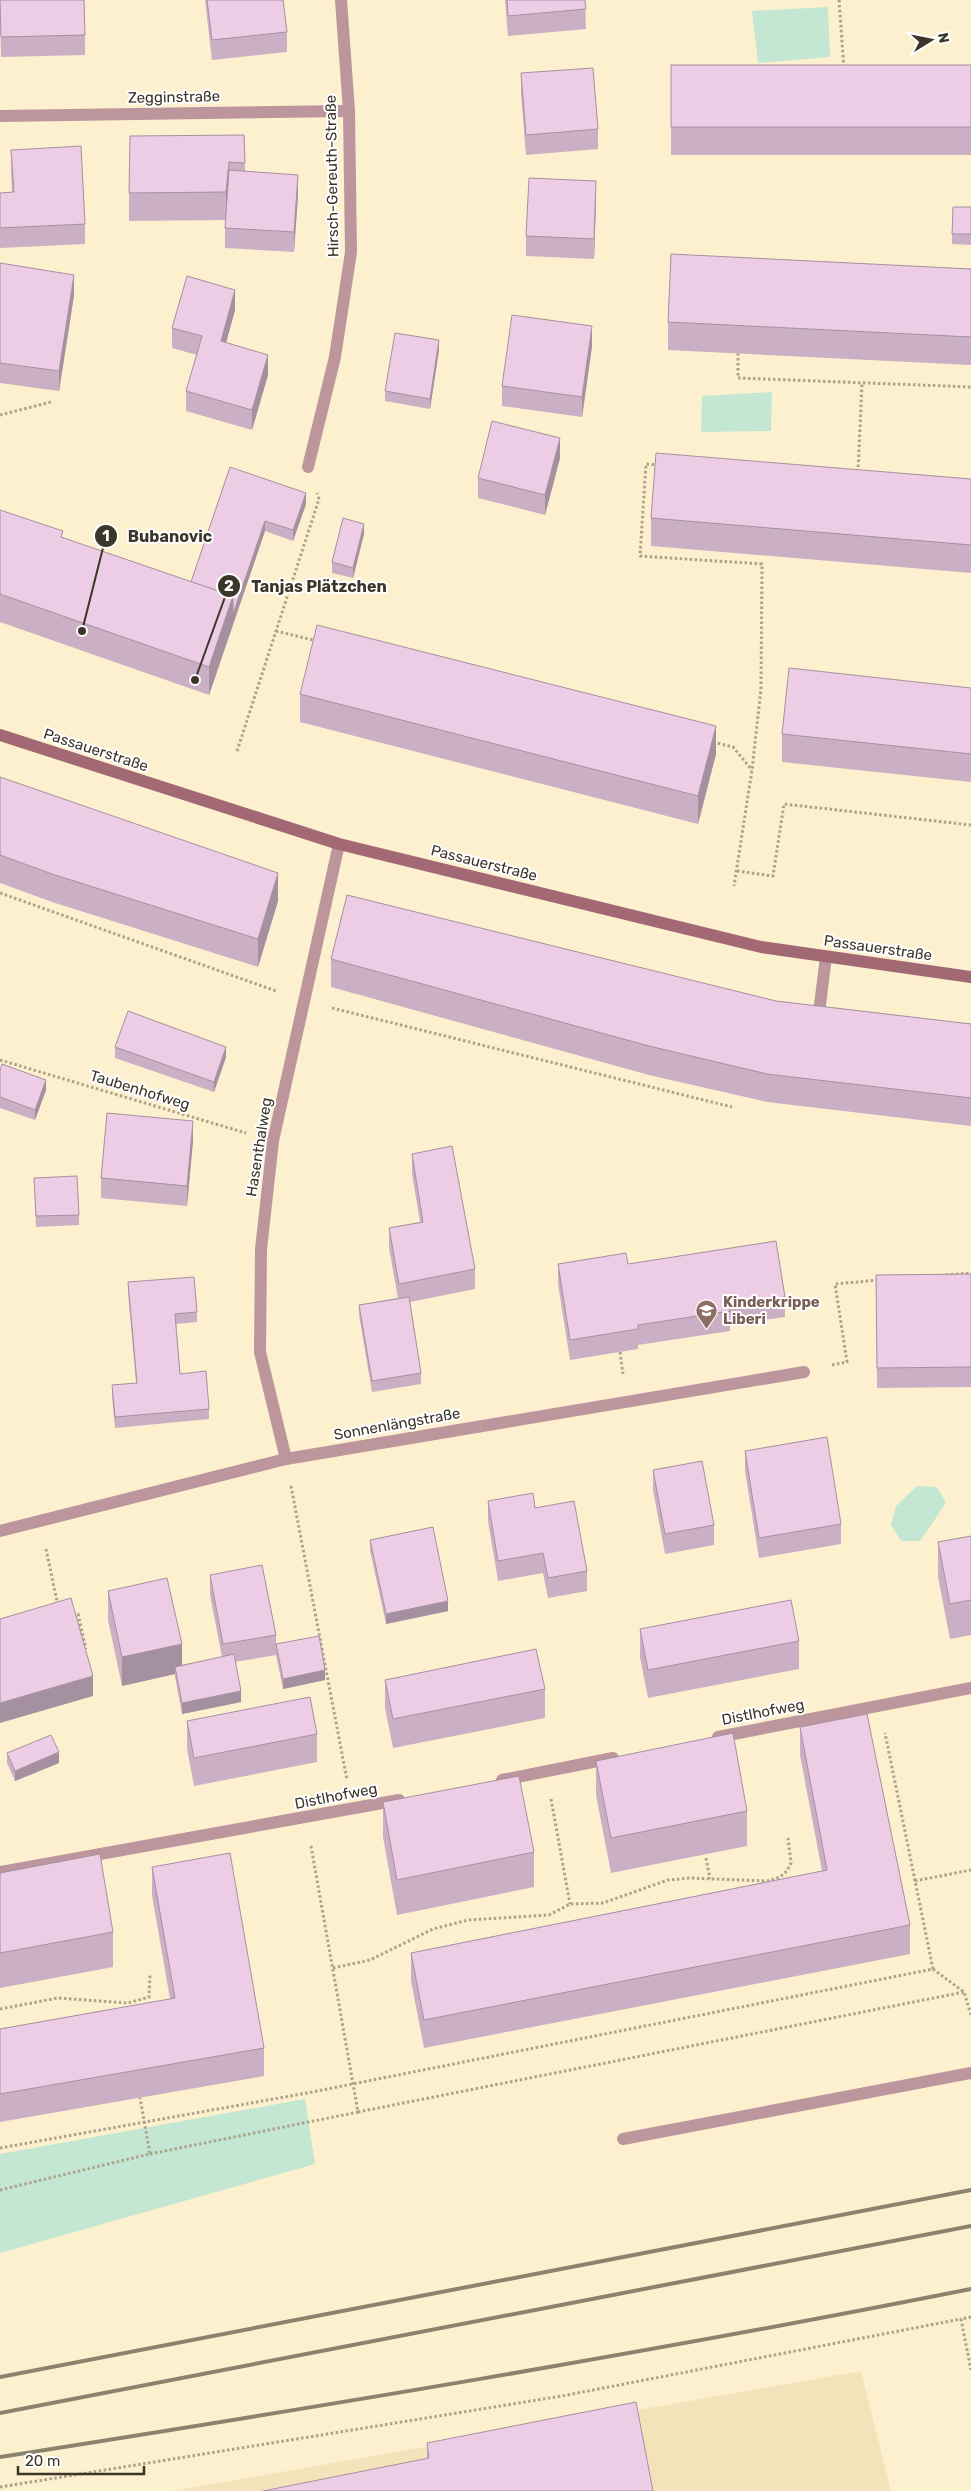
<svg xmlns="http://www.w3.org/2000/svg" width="971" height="2491" viewBox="0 0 971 2491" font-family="Rubik,sans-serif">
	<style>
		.built { fill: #f3e3ba }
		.green { fill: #c3e7d2 }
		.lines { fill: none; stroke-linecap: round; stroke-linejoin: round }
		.path { stroke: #ada38a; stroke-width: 3; stroke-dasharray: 2.5 2.5; stroke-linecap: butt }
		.lane { stroke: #bd969d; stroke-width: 12 }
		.street { stroke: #bd969d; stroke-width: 12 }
		.secondary { stroke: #a26975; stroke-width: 12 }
		.rail { stroke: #8b836d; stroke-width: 4 }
		.wall { fill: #cbb0c5 }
		.shaded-wall { fill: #a590a0 }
		.building { fill: #eccde5; stroke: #a590a0 }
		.labels { text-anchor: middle; stroke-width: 4; stroke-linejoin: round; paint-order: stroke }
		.street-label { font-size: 15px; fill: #3b3629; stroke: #fff }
		.education-label { font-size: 15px; font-weight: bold; fill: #785e54; stroke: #fff; text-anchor: start }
		.leader { fill: none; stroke: #3b3629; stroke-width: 2 }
		.callout-dot { fill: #3b3629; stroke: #fff; stroke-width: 2 }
		.mark-label { font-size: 15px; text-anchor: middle; font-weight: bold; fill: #fff }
		.callout-label { font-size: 16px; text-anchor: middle; font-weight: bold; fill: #3b3629; stroke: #fff; stroke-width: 4; stroke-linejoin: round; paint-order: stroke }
	</style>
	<rect width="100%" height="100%" fill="#fdf0ce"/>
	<polygon class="built" points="861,2371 891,2491 173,2491"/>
	<g class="green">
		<polygon points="828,7 830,57 758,63 752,11"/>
		<polygon points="772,392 771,431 701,432 702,396"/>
		<polygon points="917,1486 937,1487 946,1503 920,1541 901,1541 891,1525 896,1506"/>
		<polygon points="305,2099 315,2164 0,2253 0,2154"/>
	</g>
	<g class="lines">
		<g class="path">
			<polyline points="839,0 844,69"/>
			<polyline points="738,353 738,378 971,387"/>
			<polyline points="0,415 51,402"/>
			<polyline points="659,465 646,464 640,556 762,564 761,689 752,770 734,886"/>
			<polyline points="858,472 862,383"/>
			<polyline points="276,631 317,641"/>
			<polyline points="713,742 733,747 752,770"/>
			<polyline points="237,751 319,499 317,493"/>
			<polyline points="737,871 773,876 784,804 971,825"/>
			<polyline points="0,893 276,991"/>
			<polyline points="332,1008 732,1107"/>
			<polyline points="0,1060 246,1133"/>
			<polyline points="946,1275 971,1273"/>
			<polyline points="620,1352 623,1374"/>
			<polyline points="832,1365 847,1362 835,1284 880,1280"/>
			<polyline points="291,1486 347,1780"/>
			<polyline points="46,1549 58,1606"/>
			<polyline points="73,1615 78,1614 86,1649"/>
			<polyline points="551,1799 570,1904"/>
			<polyline points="311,1846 358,2112 964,1992"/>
			<polyline points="706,1858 710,1879"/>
			<polyline points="915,1881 971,1870"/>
			<polyline points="333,1968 370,1960 433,1929 468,1920 549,1915 570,1904 603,1903 668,1880 689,1878 767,1881 780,1877 787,1871 791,1863 788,1838"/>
			<polyline points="933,1969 964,1992 971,2015"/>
			<polyline points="0,2009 58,1998 128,2003 149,1997 150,1975"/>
			<polyline points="0,2148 307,2093 933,1969 885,1733"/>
			<polyline points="150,2154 358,2112"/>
			<polyline points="0,2190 150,2154 140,2098"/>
			<polyline points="971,2317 961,2319 971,2370"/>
			<polyline points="0,2487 562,2396 961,2319"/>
		</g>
		<g class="lane">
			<polyline points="818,1021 826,957"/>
			<polyline points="623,2139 971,2073"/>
		</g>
		<g class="street">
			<polyline points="0,116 349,111"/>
			<polyline points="308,467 335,357 351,252 349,111 341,0"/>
			<polyline points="286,1459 260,1352 261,1249 273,1141 339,844"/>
			<polyline points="0,1531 286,1459 804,1372"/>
			<polyline points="718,1737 971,1688"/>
			<polyline points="502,1780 613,1758"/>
			<polyline points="0,1872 399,1800"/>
		</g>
		<polyline class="secondary" points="0,735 339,844 761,947 971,977"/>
		<g class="rail">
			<polyline points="0,2377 971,2190"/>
			<polyline points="0,2413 971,2226"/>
			<path d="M 0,2457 C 325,2406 648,2353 971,2289"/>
		</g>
	</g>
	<g class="wall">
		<polygon points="0,0 85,35 85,55 1,57"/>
		<polygon points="205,0 283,0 287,32 287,52 212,60"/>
		<polygon points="505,0 585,0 586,29 508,36"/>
		<rect x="671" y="65" width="300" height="90"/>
		<polygon points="521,73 598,129 598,149 526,155 521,93"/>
		<polygon points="244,135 245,171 298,195 294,252 225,248 225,220 129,221 129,193"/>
		<polygon points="11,150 85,224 85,244 0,248 0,193 12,193 11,170"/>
		<polygon points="596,201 594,259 526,256 526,236"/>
		<polygon points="971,207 971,245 952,244 952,234"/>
		<polygon points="0,263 74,295 59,391 0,383"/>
		<polygon points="971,269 971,365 668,350 668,322"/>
		<polygon points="235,310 226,343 268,375 252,430 186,411 186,391 197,355 172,348 172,328"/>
		<polygon points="592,346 582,417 502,406 502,386"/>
		<polygon points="439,350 430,409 385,401 385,391"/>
		<polygon points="560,458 545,515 478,498 478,478"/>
		<polygon points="230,467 306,504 293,541 265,531 209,695 0,622 0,510 63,538 191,582"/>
		<polygon points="971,479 971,573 651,546 651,518"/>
		<polygon points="364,534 353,578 332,573 332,562"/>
		<polygon points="971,688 971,782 782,762 782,734"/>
		<polygon points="300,694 716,754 698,824 300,722"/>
		<polygon points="0,777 278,901 258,967 52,902 0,883"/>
		<polygon points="331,959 776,1001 971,1024 971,1126 767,1102 649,1075 331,987"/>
		<polygon points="115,1047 226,1057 214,1092 115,1058"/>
		<polygon points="0,1071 46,1090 35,1120 0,1108"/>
		<polygon points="193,1141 187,1206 101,1198 101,1178"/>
		<polygon points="412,1154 475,1269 475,1289 410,1302 421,1373 421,1384 372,1392 359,1315 359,1305 398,1298 389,1248 389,1228 420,1222 412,1174"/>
		<polygon points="34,1178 79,1215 79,1225 36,1227"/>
		<polygon points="558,1264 628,1264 785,1297 785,1317 730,1325 730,1331 638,1345 638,1349 570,1360 558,1284"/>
		<polygon points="971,1274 971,1387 877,1388 876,1275"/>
		<polygon points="128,1282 197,1312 197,1322 176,1324 180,1374 209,1409 209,1419 115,1428 112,1396 112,1385 136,1383 128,1293"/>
		<polygon points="745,1451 841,1524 841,1544 759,1558 745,1471"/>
		<polygon points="653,1470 714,1525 714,1545 665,1554 653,1490"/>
		<polygon points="488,1501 535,1508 587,1571 587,1591 548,1598 543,1573 498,1581 488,1521"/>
		<polygon points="971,1536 971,1635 950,1639 938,1577 938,1542"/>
		<polygon points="370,1540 448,1611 386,1624 370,1550"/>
		<polygon points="210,1575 276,1635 276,1644 325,1680 283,1689 276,1655 235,1662 241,1702 182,1714 175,1677 175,1674 122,1686 108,1620 108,1591 182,1665 222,1657 210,1595"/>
		<polygon points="640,1629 799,1641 799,1669 648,1698 640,1657"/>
		<polygon points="385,1680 545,1689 545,1718 393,1748 385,1708"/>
		<polygon points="187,1721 317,1734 317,1762 194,1786 187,1749"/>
		<polygon points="800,1727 910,1925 910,1954 424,2048 411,1981 411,1953 822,1871 800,1755"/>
		<polygon points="7,1753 59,1763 15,1781 7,1763"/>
		<polygon points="596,1761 747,1811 747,1846 611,1873 596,1795"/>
		<polygon points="383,1802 534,1852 534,1887 397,1915 383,1837"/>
		<polygon points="152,1867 264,2048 264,2076 0,2122 0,2029 170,1999 152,1895"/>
		<polygon points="0,1873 113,1932 113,1967 0,1988"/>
		<polygon points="427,2443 653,2491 427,2458"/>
	</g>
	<g class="shaded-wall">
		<polygon points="229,162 229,190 226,220 226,192"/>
		<polygon points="298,175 298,195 294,252 294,232"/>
		<polygon points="596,181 596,201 594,259 594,239"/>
		<polygon points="74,275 74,295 59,391 59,371"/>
		<polygon points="235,290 235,310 221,361 221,341"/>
		<polygon points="592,326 592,346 582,417 582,397"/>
		<polygon points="439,340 439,350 430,409 430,399"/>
		<polygon points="268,355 268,375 252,430 252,410"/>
		<polygon points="560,438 560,458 545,515 545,495"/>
		<polygon points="306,493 306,504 293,541 293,530"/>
		<polygon points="265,521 265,531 209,695 209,667 233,596"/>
		<polygon points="364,524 364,534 353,578 353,568"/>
		<polygon points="716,726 716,754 698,824 698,796"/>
		<polygon points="278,873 278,901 258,967 258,939"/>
		<polygon points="226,1047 226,1057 214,1092 214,1082"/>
		<polygon points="46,1080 46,1090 35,1120 35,1110"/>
		<polygon points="193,1121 193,1141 187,1206 187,1186"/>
		<polygon points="448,1601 448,1611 386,1624 386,1614"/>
		<polygon points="182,1644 182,1672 175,1667 175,1674 122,1686 122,1657"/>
		<polygon points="325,1670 325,1680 283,1689 283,1679"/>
		<polygon points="93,1676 93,1696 0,1723 0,1703"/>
		<polygon points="241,1691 241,1702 182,1714 182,1703"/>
		<polygon points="59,1752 59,1763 15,1781 15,1771"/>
	</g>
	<g class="building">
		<polygon points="0,0 84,0 85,35 1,37"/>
		<polygon points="207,0 283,0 287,32 212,40"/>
		<polygon points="507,0 585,0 586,9 508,16"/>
		<rect x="671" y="65" width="300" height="62"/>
		<polygon points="593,68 598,129 526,135 521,73"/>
		<polygon points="244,135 245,163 229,162 226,192 129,193 130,136"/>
		<polygon points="81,146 85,224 0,228 0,193 14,192 11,150"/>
		<polygon points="229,170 298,175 294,232 225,228"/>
		<polygon points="529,178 596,181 594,239 526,236"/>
		<polygon points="953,207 971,207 971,234 952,234"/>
		<polygon points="671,254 971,269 971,337 668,322"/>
		<polygon points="0,263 74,275 59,371 0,363"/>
		<polygon points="187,276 235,290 221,341 268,355 252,410 186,391 202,336 172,328"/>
		<polygon points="512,315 592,326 582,397 502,386"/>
		<polygon points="395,333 439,340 430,399 385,391"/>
		<polygon points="492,421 560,438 545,495 478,478"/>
		<polygon points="656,453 971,479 971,545 651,518"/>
		<polygon points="230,467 306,493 293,530 265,521 233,614 233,596 191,582"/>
		<polygon points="0,510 63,531 61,537 233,596 209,667 0,594"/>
		<polygon points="343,518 364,524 353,568 332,562"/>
		<polygon points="317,625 716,726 698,796 300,694"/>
		<polygon points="789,668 971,688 971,754 782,734"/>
		<polygon points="0,777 278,873 258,939 52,874 0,855"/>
		<polygon points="347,895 776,1001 971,1024 971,1098 767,1074 649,1046 331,959"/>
		<polygon points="128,1011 226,1047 214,1082 115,1047"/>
		<polygon points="2,1064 46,1080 35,1110 0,1097 0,1071"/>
		<polygon points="107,1113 193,1121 187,1186 101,1178"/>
		<polygon points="452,1146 475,1269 399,1284 389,1228 423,1222 412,1154"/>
		<polygon points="77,1176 79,1215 36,1216 34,1178"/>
		<polygon points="776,1241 785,1297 729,1305 730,1311 638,1325 638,1329 570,1340 558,1264 626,1253 628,1264"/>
		<polygon points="971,1274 971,1367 877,1368 876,1275"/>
		<polygon points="194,1277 197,1312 175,1314 180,1374 206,1371 209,1409 115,1417 112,1385 137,1383 128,1282"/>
		<polygon points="409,1297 421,1373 372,1381 359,1305"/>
		<polygon points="827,1437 841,1524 759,1538 745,1451"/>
		<polygon points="702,1461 714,1525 665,1534 653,1470"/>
		<polygon points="533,1493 535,1508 574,1501 587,1571 548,1578 543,1553 498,1561 488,1501"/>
		<polygon points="433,1527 448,1601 386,1614 370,1540"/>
		<polygon points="971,1536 971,1600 950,1604 938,1542"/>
		<polygon points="262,1565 276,1635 223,1644 210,1575"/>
		<polygon points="167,1578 182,1644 122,1657 108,1591"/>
		<polygon points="71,1598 93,1676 0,1703 0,1619"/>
		<polygon points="791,1600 799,1641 648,1670 640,1629"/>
		<polygon points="319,1636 325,1670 283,1679 276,1644"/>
		<polygon points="536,1649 545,1689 393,1719 385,1680"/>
		<polygon points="234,1654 241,1691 182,1703 175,1667"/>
		<polygon points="310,1697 317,1734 194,1758 187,1721"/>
		<polygon points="867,1714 910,1925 424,2020 411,1953 827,1870 800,1727"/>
		<polygon points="733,1733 747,1811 611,1838 596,1761"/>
		<polygon points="51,1735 59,1752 15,1771 7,1753"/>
		<polygon points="519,1776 534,1852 397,1880 383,1802"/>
		<polygon points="230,1853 264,2048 0,2094 0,2029 175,1998 152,1867"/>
		<polygon points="100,1854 113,1932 0,1953 0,1873"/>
		<polygon points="636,2402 653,2491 263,2491 429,2458 427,2443"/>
	</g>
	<defs>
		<symbol id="school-pin" viewBox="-11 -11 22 30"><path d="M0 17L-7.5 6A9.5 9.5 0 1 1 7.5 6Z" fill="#8d6e63" stroke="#fff"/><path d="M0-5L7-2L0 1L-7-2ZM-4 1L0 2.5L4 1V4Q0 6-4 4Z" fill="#fff"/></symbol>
	</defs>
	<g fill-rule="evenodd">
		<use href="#school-pin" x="694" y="1298" width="25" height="34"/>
	</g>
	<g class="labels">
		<g class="street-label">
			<text transform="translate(174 97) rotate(-1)" y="5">Zegginstraße</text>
			<text transform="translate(332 176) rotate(-91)" y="5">Hirsch-Gereuth-Straße</text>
			<text transform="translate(96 750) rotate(18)" y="5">Passauerstraße</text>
			<text transform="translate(484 863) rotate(14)" y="5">Passauerstraße</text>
			<text transform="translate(878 948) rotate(8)" y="5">Passauerstraße</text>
			<text transform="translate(140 1090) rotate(17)" y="5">Taubenhofweg</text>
			<text transform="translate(259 1147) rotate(-81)" y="5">Hasenthalweg</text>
			<text transform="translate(397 1424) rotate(-10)" y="5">Sonnenlängstraße</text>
			<text transform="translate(763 1712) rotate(-11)" y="5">Distlhofweg</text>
			<text transform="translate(336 1796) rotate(-11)" y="5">Distlhofweg</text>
		</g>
		<g class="education-label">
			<text x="723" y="1307">Kinderkrippe<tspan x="723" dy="17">Liberi</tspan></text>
		</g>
	</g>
	<path class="leader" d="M82 631L106 536M195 680L229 586"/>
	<g class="callout-dot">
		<circle cx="82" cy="631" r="5"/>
		<circle cx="195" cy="680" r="5"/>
		<circle cx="106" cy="536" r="12"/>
		<circle cx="229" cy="586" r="12"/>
	</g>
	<g class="mark-label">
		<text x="106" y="541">1</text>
		<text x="229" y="591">2</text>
	</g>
	<g class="callout-label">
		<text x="170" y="542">Bubanovic</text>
		<text x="319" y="592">Tanjas Plätzchen</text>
	</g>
	<g transform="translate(931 40) rotate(80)" stroke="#ffffff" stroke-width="4" paint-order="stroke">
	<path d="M0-4L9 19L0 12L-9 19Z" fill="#3b3629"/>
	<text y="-8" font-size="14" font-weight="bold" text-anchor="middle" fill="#3b3629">N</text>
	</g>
	<path d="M18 2466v8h126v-8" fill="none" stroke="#3b3629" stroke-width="2.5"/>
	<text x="25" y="2466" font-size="15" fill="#3b3629" stroke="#ffffff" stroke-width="4" paint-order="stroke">20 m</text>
</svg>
